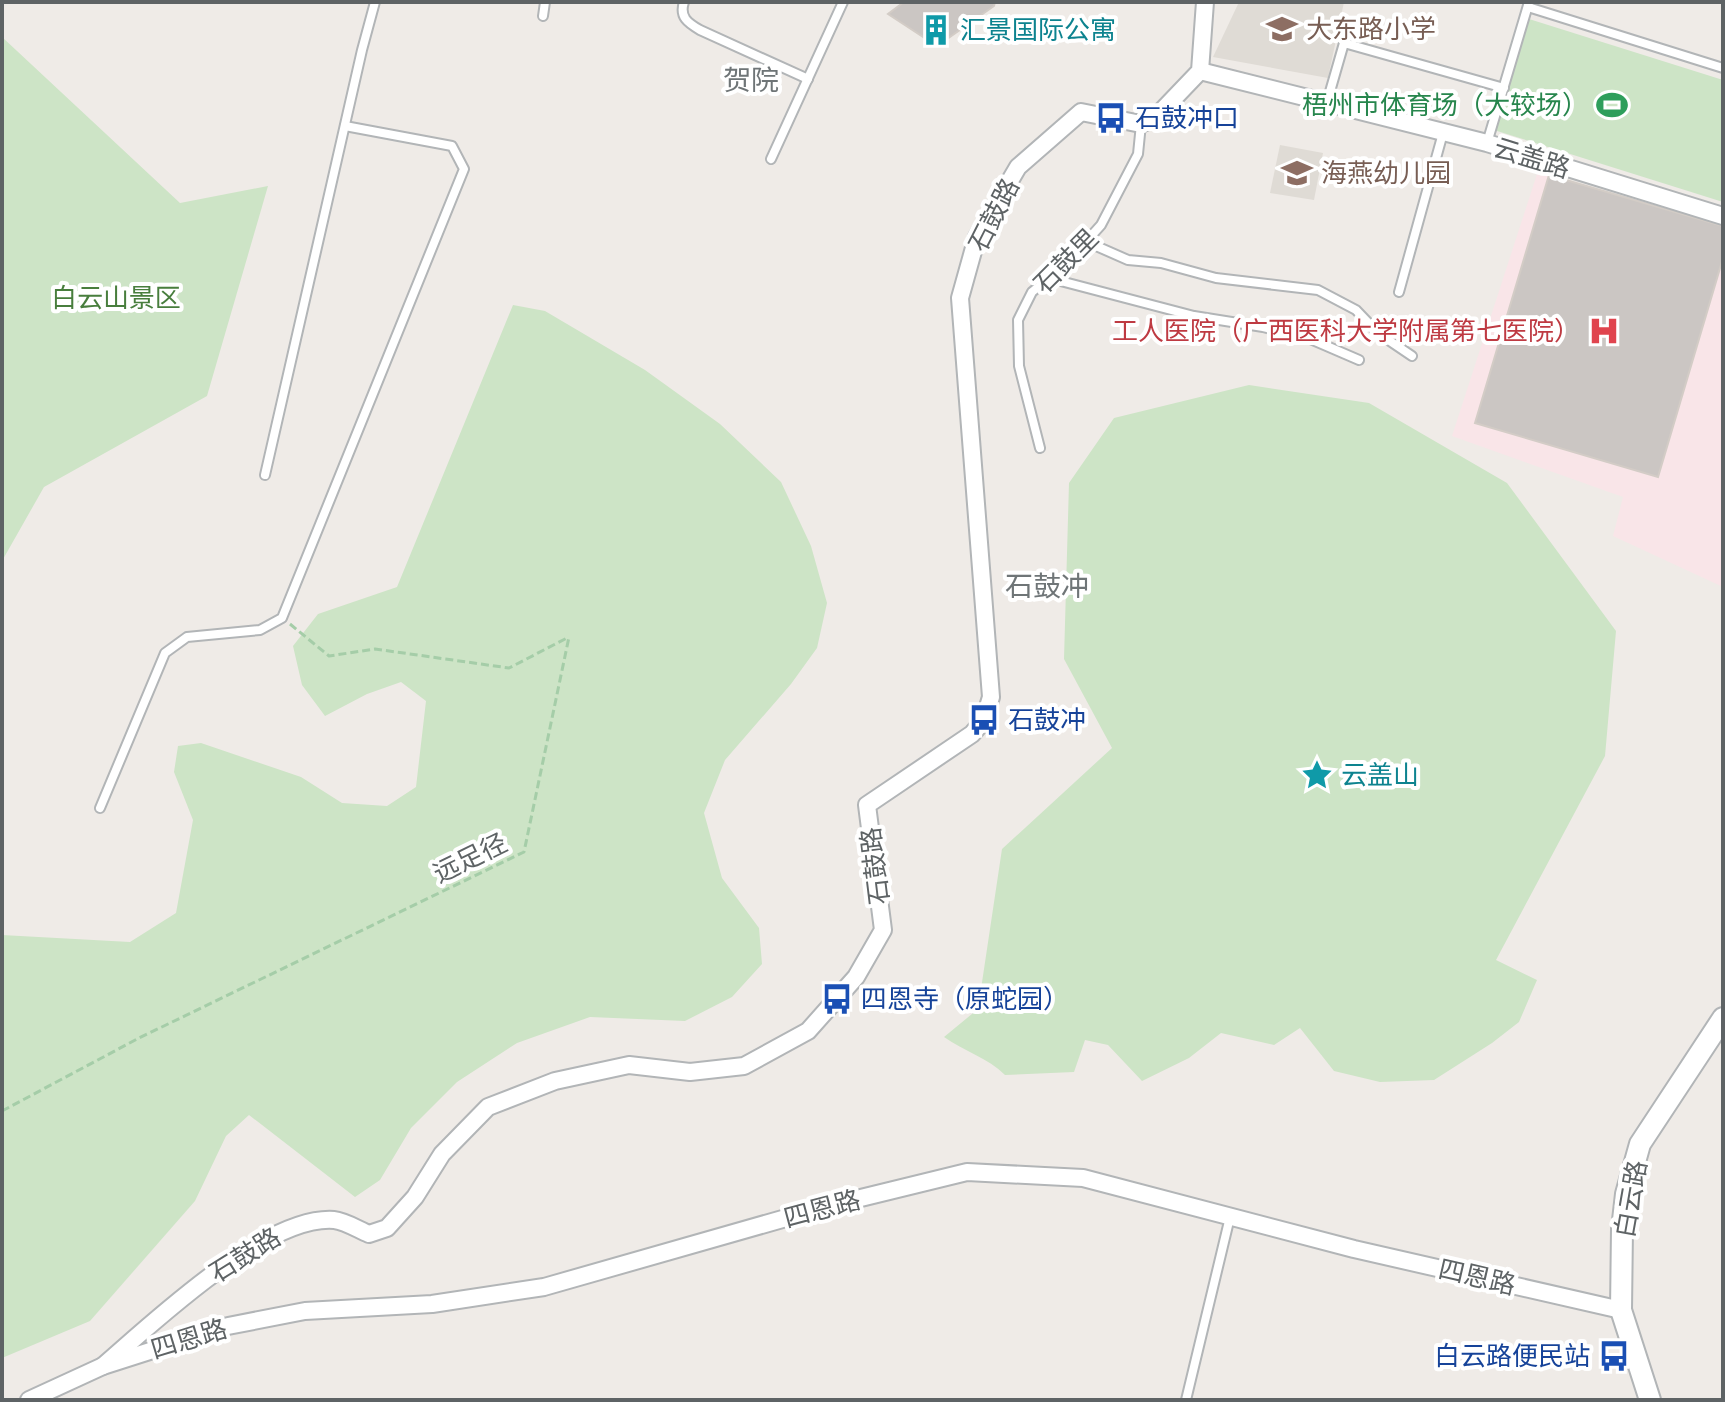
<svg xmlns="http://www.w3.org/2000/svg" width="1725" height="1402" viewBox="0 0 1725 1402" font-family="Overpass,'Noto Sans SC',sans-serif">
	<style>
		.education { fill: #dfdbd5 }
		.medical { fill: #f9e5e8 }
		.green { fill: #cde4c6 }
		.building { fill: #cbc6c3; stroke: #d3ccc6; stroke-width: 2 }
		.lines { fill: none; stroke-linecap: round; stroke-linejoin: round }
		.service-casing { stroke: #b2b5b7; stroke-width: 12 }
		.minor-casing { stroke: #b2b5b7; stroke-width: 20 }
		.tertiary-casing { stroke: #b2b5b7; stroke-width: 24 }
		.path { stroke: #a5cda8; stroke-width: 3; stroke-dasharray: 8 4; stroke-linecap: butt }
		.service { stroke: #fff; stroke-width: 8 }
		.minor { stroke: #fff; stroke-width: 16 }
		.tertiary { stroke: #fff; stroke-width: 20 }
		.labels { text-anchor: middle; stroke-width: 8; stroke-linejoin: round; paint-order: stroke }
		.education-label { font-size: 26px; fill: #785e54; stroke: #fff; text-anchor: start }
		.culture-label { font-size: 26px; fill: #0d838f; stroke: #fff; text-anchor: start }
		.leisure-label { font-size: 26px; fill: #27864d; stroke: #fff; text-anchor: end }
		.transit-label { font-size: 26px; fill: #164399; stroke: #fff; text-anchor: start }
		.street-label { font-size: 26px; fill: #5e6365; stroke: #fff }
		.park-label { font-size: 26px; fill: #487e3d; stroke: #fff }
		.health-label { font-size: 26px; fill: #be3a42; stroke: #fff; text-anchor: end }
		.neighbourhood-label { font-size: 28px; fill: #6f7577; stroke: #fff }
	</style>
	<rect width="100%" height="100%" fill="#efebe7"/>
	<g class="education">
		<polygon points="1239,2 1344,2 1328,78 1213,57"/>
		<polygon points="1280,145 1323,153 1314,200 1270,193"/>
	</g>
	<polygon class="medical" points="1538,171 1723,226 1723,587 1613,536 1623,497 1452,436"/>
	<g class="green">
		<polygon points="1529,19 1723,80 1723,202 1494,130"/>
		<polygon points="2,37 180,203 268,186 207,396 44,487 2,561"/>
		<polygon points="513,305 545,311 645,370 720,424 781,482 811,546 827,603 817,648 791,684 725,760 704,813 722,878 759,928 762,964 732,997 685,1021 590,1017 517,1043 457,1082 411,1128 380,1180 355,1197 249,1115 226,1136 195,1201 90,1321 2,1358 2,935 130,942 176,913 193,820 174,772 178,746 201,743 301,777 342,803 387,806 416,787 426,701 401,682 367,694 325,716 302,685 293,646 318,614 397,587"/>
		<path d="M 1249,385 L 1369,403 L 1507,483 L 1616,631 L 1605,756 L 1496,960 L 1537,980 L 1519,1022 L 1492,1043 L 1434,1080 L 1380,1082 L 1334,1071 L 1300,1028 L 1274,1045 L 1221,1033 L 1189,1058 L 1142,1081 L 1108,1045 L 1085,1040 L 1074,1072 L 1005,1075 C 988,1058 964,1051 944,1037 L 978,1009 L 1002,849 L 1112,748 L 1064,659 L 1069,483 L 1114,418 Z"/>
	</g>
	<g class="building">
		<polygon points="904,2 995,2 994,6 937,46 888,14"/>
		<polygon points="1549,175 1723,226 1723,258 1658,477 1475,423"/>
	</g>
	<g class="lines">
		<defs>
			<g id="service">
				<path d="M 684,2 C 679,17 688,23 700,30 L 808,79"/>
				<polyline points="1528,7 1723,68"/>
				<polyline points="543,16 545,2"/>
				<polyline points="1327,102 1344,43 1504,88"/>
				<polyline points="1487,143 1529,2"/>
				<polyline points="771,159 843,2"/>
				<polyline points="1087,242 1128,260 1161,263 1216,278 1318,290 1356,310 1378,333 1412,356"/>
				<polyline points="1049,278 1194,316 1263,327 1308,338 1359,360"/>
				<polyline points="1399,292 1443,133"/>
				<polyline points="1040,448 1019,366 1018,320 1032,292 1065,265 1101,225 1138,154 1141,124"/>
				<polyline points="265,475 362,50 375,2"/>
				<polyline points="100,808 165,653 187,637 260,630 282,618 464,169 452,146 345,126"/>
				<polyline points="1186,1400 1230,1217"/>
			</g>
			<g id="minor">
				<polyline points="1200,71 1487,143 1723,216"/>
				<path d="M 103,1366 C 153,1323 266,1215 334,1220 C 345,1221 359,1230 369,1234 L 387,1228 L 415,1197 L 442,1154 L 488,1107 L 555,1081 L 629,1065 L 690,1072 L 744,1066 L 808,1031 L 856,977 L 883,930 L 867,805 L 972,734 L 984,720 L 991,697 L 960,298 L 977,237 L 1018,167 L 1081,112 L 1141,124 L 1156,117 L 1200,71 L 1205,2"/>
				<polyline points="29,1400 103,1366 228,1326 305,1311 432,1304 544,1287 828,1206 967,1172 1083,1178 1354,1249 1621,1310"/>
			</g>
			<polyline id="tertiary" points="1650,1400 1621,1310 1622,1229 1626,1194 1640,1144 1723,1018"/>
		</defs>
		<use href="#service" class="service-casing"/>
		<use href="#minor" class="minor-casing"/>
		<use href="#tertiary" class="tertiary-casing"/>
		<g class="path">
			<polyline points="290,624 329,656 375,649 509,668 569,637"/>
			<polyline points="2,1111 139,1038 524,852 569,637"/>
		</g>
		<use href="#service" class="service"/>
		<use href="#minor" class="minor"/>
		<use href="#tertiary" class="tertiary"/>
	</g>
	<defs>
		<symbol id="school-bare" viewBox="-9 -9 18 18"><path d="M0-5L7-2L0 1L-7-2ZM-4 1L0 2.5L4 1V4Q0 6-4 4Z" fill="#8d6e63" stroke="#fff" stroke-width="2.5" paint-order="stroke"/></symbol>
		<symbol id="building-bare" viewBox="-9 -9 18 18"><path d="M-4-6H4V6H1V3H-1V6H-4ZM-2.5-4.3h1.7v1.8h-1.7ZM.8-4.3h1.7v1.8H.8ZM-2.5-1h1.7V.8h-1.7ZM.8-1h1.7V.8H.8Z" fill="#0f9aa8" stroke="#fff" stroke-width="2.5" paint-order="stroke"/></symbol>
		<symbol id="stadium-bare" viewBox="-9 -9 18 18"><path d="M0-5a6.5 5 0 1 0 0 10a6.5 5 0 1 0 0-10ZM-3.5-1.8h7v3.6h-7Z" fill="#2e9e5b" stroke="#fff" stroke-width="2.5" paint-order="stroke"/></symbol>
		<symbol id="bus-bare" viewBox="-9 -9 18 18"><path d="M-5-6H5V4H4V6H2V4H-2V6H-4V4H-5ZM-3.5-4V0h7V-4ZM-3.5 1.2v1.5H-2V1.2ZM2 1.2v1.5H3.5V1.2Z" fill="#1a4fb4" stroke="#fff" stroke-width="2.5" paint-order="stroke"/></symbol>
		<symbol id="hospital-bare" viewBox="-9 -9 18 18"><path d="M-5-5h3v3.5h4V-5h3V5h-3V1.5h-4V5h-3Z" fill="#e0444e" stroke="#fff" stroke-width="2.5" paint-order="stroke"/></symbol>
		<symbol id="sight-bare" viewBox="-9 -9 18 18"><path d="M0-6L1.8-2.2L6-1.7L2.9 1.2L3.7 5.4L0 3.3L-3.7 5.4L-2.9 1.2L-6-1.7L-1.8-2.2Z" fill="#0f9aa8" stroke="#fff" stroke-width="2.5" paint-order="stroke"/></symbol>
	</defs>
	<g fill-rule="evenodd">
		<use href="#school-bare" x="1260" y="7" width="44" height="44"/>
		<use href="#building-bare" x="914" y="8" width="44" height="44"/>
		<use href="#stadium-bare" x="1590" y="83" width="44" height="44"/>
		<use href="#bus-bare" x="1089" y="96" width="44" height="44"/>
		<use href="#school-bare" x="1275" y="151" width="44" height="44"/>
		<use href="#hospital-bare" x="1582" y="309" width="44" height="44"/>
		<use href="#bus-bare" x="962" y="698" width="44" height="44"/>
		<use href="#sight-bare" x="1295" y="753" width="44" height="44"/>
		<use href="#bus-bare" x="815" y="977" width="44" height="44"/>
		<use href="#bus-bare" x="1592" y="1334" width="44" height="44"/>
	</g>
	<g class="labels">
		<g class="education-label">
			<text x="1306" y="38">大东路小学</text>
			<text x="1321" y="182">海燕幼儿园</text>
		</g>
		<g class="culture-label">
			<text x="960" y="39">汇景国际公寓</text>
			<text x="1341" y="784">云盖山</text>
		</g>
		<g class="leisure-label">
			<text x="1588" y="114">梧州市体育场（大较场）</text>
		</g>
		<g class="transit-label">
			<text x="1135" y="127">石鼓冲口</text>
			<text x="1008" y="729">石鼓冲</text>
			<text x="861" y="1008">四恩寺（原蛇园）</text>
			<text x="1590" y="1365" text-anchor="end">白云路便民站</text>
		</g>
		<g class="street-label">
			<text transform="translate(1532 158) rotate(17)" y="9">云盖路</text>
			<text transform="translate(994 215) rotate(-63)" y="9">石鼓路</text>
			<text transform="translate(1066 261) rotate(-45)" y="9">石鼓里</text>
			<text transform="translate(470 858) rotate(-26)" y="9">远足径</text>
			<text transform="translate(875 866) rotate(-97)" y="9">石鼓路</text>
			<text transform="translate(1631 1199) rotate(-80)" y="9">白云路</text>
			<text transform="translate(822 1209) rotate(-15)" y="9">四恩路</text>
			<text transform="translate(245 1255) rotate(-32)" y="9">石鼓路</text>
			<text transform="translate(1477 1277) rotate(13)" y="9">四恩路</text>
			<text transform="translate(189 1339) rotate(-17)" y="9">四恩路</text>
		</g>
		<g class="park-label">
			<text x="116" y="307">白云山景区</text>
		</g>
		<g class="health-label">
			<text x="1580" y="340">工人医院（广西医科大学附属第七医院）</text>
		</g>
		<g class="neighbourhood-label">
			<text x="751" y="90">贺院</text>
			<text x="1047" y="596">石鼓冲</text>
		</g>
	</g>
	<rect width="1725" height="1402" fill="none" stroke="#5e6365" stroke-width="8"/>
</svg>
